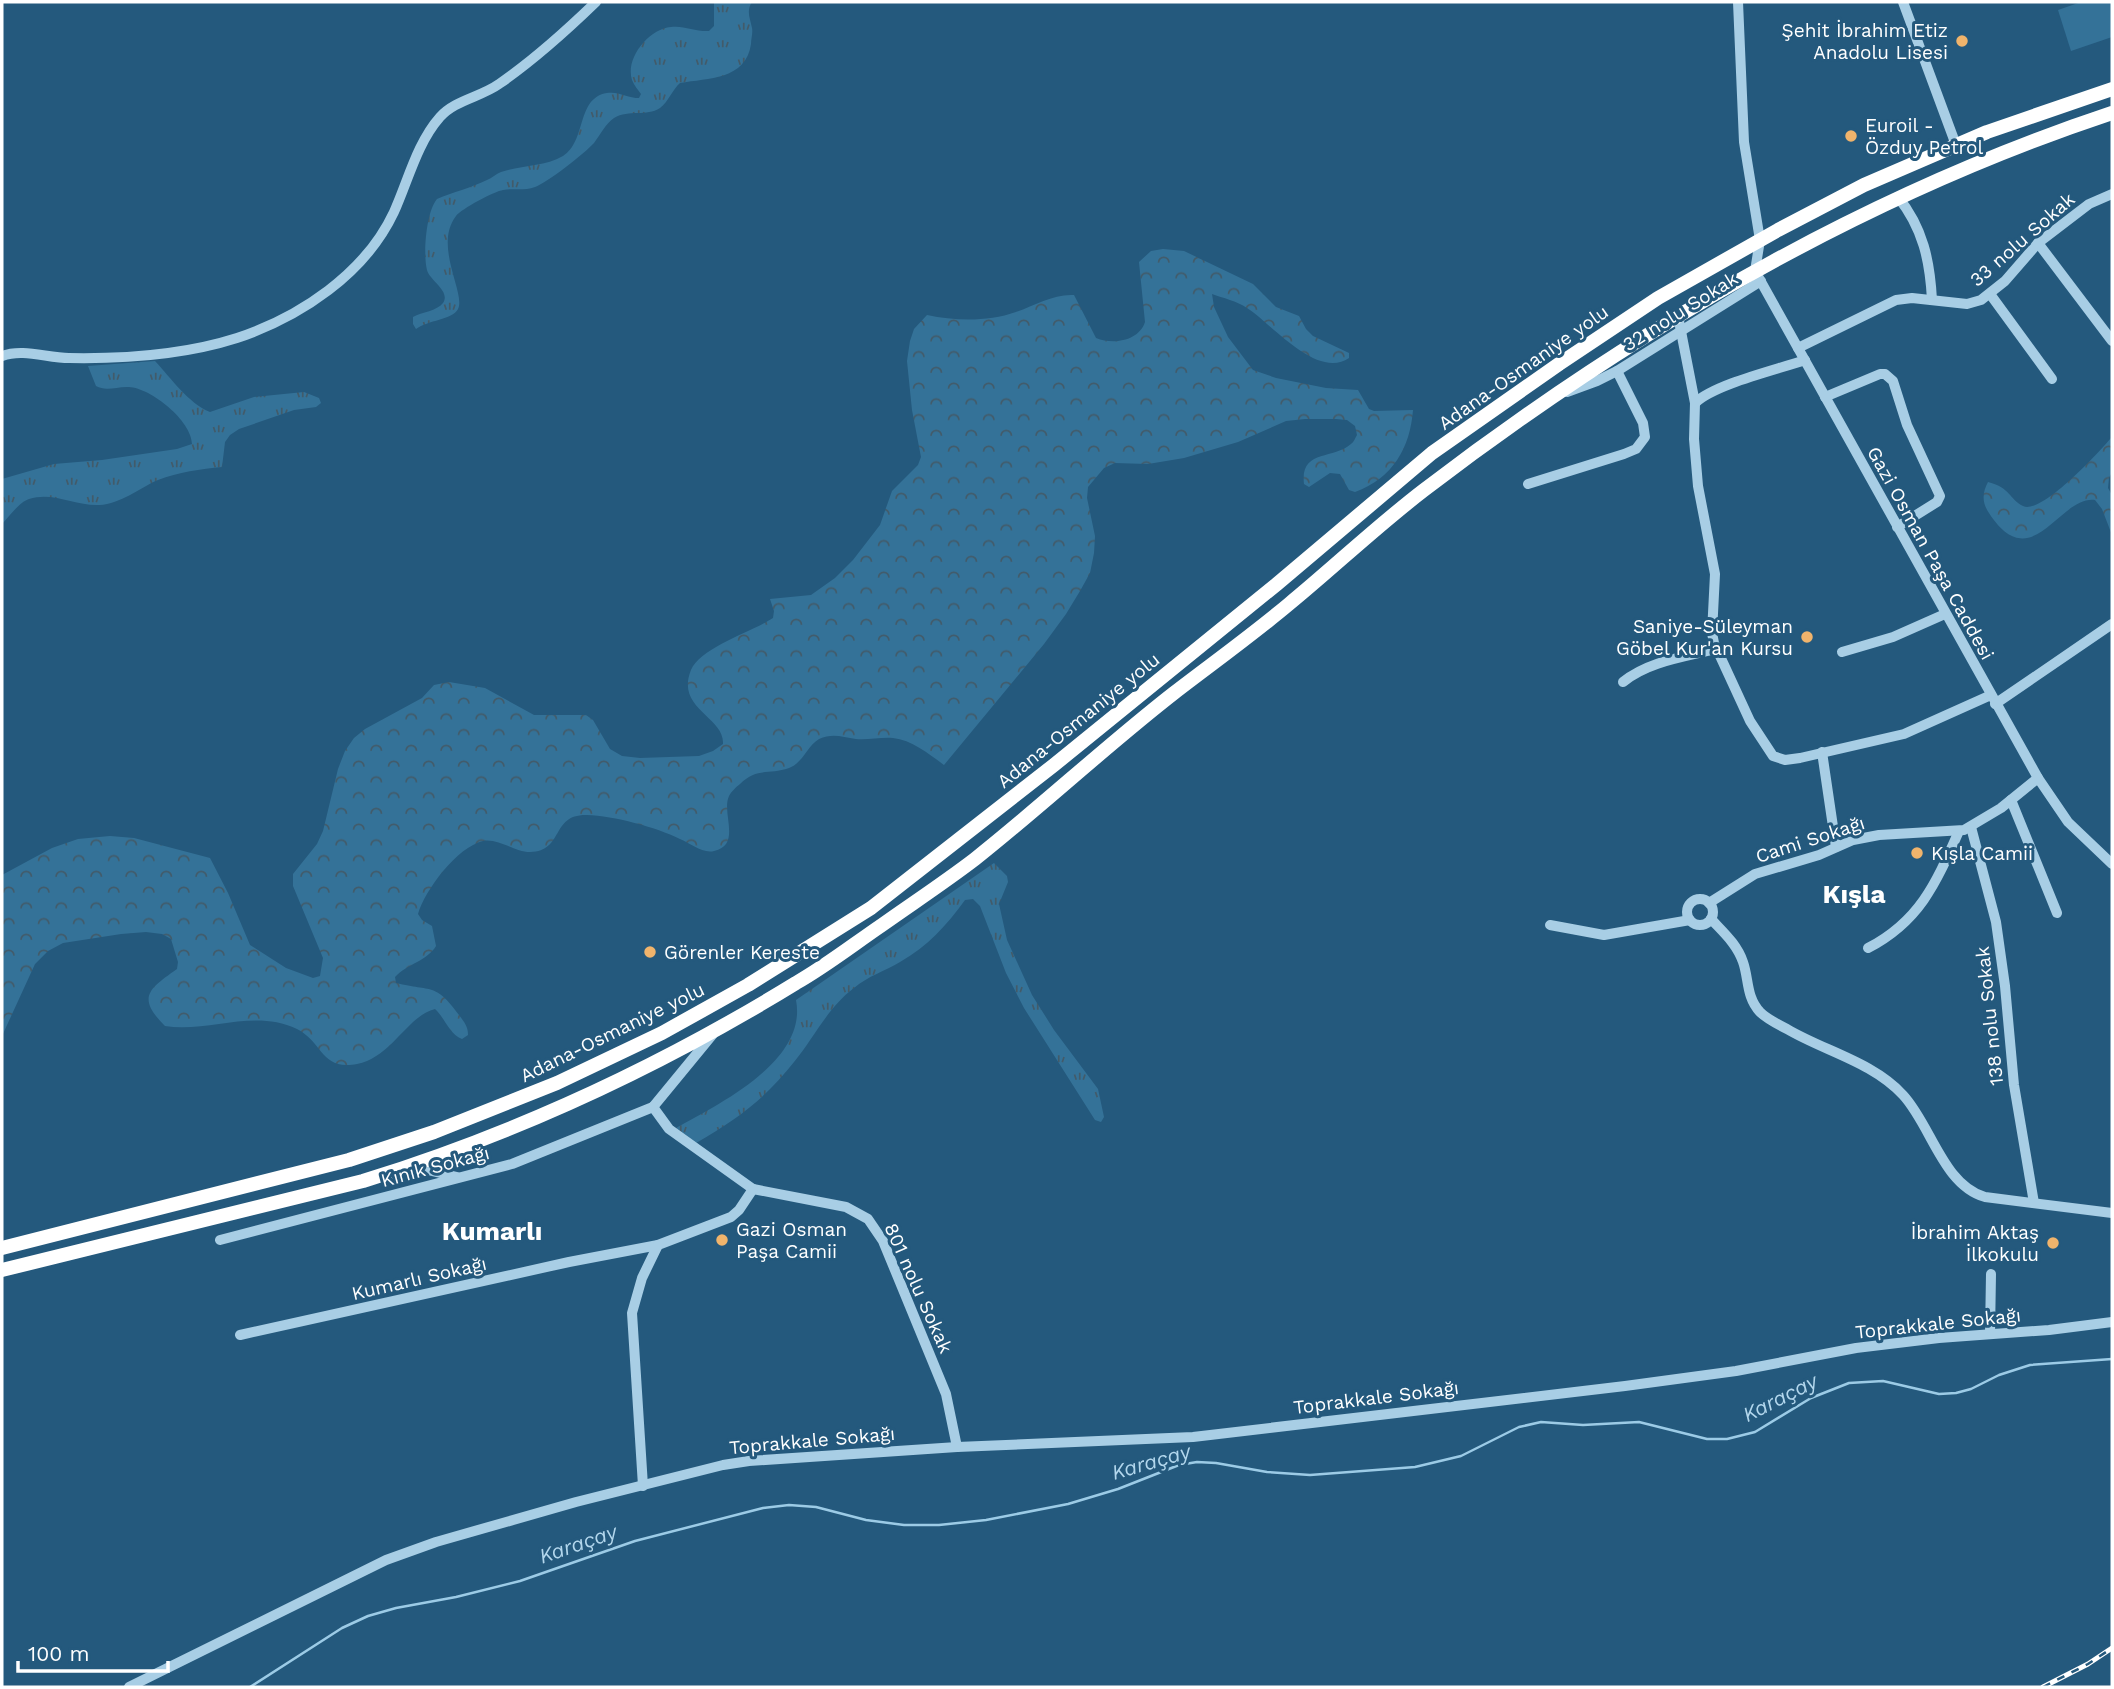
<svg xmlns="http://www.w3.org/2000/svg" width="2114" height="1689" viewBox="0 0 2114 1689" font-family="'Work Sans',sans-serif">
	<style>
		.grass { fill: url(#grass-tufts) }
		.forest { fill: url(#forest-crowns) }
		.green { fill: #347298 }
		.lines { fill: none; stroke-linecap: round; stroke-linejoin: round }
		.stream { stroke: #9ccbe6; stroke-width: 2.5 }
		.minor { stroke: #a8cee5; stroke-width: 10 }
		.highway { stroke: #fff; stroke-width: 14 }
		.rail-casing { stroke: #fff; stroke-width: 5 }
		.rail { stroke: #24597d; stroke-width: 2.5; stroke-dasharray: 8; stroke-linecap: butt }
		.poi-dot { fill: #f0b46c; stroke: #24597d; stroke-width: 2.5 }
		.labels { text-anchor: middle; stroke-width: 6; stroke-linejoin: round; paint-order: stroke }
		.poi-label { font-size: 19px; fill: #fff; stroke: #24597d; text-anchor: start }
		.street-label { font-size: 19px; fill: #fff; stroke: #24597d }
		.water-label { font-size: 21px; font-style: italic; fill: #b3d7ed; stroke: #24597d }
		.district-label { font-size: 26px; font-weight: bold; fill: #fff; stroke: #24597d }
	</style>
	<defs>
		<pattern id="grass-tufts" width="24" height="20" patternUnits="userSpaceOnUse" patternTransform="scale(1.75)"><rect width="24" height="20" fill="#347298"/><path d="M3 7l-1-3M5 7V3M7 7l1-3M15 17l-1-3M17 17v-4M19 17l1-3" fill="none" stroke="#425b6a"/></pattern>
		<pattern id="forest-crowns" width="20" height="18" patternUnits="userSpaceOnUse" patternTransform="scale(1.75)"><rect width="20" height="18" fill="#347298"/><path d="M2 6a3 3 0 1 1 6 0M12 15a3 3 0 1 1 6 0" fill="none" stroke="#425b6a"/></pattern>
	</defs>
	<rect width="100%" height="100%" fill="#24597d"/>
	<g class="grass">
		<path d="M 714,2 L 752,2 C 746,11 750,18 752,28 C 753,33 751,39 751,44 C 746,80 708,78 680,83 C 672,90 669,101 660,108 C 646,117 629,109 614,118 C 606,123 600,135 594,143 C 585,153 547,183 535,187 C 524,191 513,188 503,190 C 495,191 461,209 456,216 C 433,246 466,293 458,309 C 452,320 428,320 416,329 L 413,324 L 413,317 C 422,312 437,311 443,303 C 451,291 430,281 427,270 C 423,254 426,212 437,199 C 453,192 471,188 487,180 C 492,178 496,174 501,172 C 521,165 544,167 563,156 C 587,141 576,98 607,93 C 618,91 628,98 639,98 L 641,94 C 638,90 634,85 632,80 C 625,58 649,29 671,27 C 683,25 696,32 709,31 L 714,26 Z"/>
		<path d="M 155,361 C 171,378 188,403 210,412 L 254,397 L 304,392 L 319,398 L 321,403 L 316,407 L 294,410 L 239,429 L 230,435 L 225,442 L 222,467 C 201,469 178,472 158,480 C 139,488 121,504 99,505 C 76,506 52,491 29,499 C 19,502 9,517 2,524 L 2,479 L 54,464 L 102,460 L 177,449 L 192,444 C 192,421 151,388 129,387 C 117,386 107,392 96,386 L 88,366 Z"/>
		<path d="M 994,863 L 1007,876 L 1008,882 L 999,904 L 1007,940 L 1032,995 L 1054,1030 L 1098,1089 L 1104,1117 L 1101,1122 L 1095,1120 L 1024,1008 L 1006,973 L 980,906 L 973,899 L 965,900 C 946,926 928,946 900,962 C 885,971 868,976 854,988 C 828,1007 814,1038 794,1062 C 764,1100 737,1119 696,1143 L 676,1128 C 719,1104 808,1061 796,1000 Z"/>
	</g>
	<g class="forest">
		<path d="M 1163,249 L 1184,251 L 1253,284 L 1276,307 L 1299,316 L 1306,329 L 1313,336 L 1349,353 L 1349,358 C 1317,380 1271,323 1247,308 C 1237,301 1223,298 1212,294 L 1214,307 L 1228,337 L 1253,370 L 1276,378 L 1326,388 L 1358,390 L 1369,409 L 1374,411 L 1413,410 C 1410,448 1393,478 1355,492 L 1349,490 L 1340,474 L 1330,473 L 1309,487 L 1304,484 C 1300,449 1333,460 1351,444 C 1354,442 1355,438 1357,435 L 1355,426 L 1347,420 L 1336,419 L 1305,419 L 1286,421 L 1238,442 L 1184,458 L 1148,464 L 1115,463 L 1104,468 L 1088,487 L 1087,498 L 1095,536 L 1094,553 L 1090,573 L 1080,591 L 1066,614 L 1044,644 L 944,765 C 929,754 912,740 893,738 C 881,737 868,740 856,739 C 843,737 832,733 819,739 C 807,746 803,763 789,768 C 769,775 757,767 740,784 C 736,787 731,792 729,796 C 721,813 742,845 714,851 C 703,854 690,843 680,839 C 656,827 614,816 587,815 C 550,814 565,851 530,852 C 515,852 498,838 483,841 C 457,847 425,890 418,914 L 422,920 L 432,926 L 436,946 C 427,961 407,964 395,977 L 396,983 C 432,992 435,982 459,1015 C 464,1022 468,1026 468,1035 L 462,1039 C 449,1034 445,1018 435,1009 C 407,1016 392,1057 357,1064 C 321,1071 323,1042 297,1029 C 254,1008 208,1033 165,1026 C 136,997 149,989 177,969 L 178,962 L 171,939 L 162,934 L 146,932 L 121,934 L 63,943 L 48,951 L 35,964 L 2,1036 L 2,875 L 52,848 L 78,839 L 110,836 L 134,838 L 210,858 L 228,893 L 250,945 L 286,968 L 313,978 L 320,976 L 323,958 L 293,886 L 293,874 L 317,844 L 323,831 L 338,769 L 345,751 L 354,738 L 365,729 L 422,698 L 434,685 L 449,682 L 485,688 L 534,715 L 586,715 L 593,720 L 610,749 L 622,756 L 640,758 L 699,756 L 713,751 L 723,744 C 725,717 675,709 691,670 C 701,647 752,632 773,618 L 774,611 L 770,599 L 811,595 L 835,578 L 853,560 L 880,525 L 892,491 L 918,465 L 921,457 L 912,410 L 907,361 L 910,341 L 914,329 L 927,315 C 955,321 988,322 1016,312 C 1036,305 1053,294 1074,295 L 1096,338 C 1113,345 1139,341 1145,322 L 1139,262 L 1151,251 Z"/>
		<path d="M 2112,437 L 2112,472 L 2109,478 L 2108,488 L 2112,495 L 2112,535 L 2102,509 L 2095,500 C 2059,495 2032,579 1989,513 C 1982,503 1982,493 1988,482 C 2011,488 2009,499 2023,506 C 2042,515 2099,452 2112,437 Z"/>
	</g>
	<polygon class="green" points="2081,2 2112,2 2112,37 2071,51 2058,10"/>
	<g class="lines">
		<polyline class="stream" points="250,1687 342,1628 368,1616 396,1608 456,1597 520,1581 635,1541 763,1508 789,1505 816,1507 866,1520 904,1525 939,1525 986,1520 1068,1504 1118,1489 1179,1465 1197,1462 1216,1463 1267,1472 1310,1475 1415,1467 1461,1456 1519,1427 1541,1422 1583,1425 1639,1422 1707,1439 1727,1439 1755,1432 1811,1398 1849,1383 1883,1381 1939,1394 1956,1393 1971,1389 1999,1375 2030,1365 2112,1359"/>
		<g class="minor">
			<polyline points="1738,2 1744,142 1760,240 1755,271 2038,778 2068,822 2112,864"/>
			<polyline points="1903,2 1956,145"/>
			<path d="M 1898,197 C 1923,228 1930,261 1932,300"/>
			<polyline points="2038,243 2112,341"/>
			<polyline points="1990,294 2052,379"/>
			<polyline points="1678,316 1695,403 1694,439 1698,486 1715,574 1712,633 1714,643 1750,721 1773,756 1785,760 1800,758 1904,734 1991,695"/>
			<polyline points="1798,348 1896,300 1912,298 1967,304 1981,300 2005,281 2038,243 2089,204 2112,194"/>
			<path d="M 2,356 C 23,348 47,358 69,358 C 125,359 184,355 237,338 C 300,317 365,274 394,212 C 408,181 417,143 440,117 C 455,100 481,97 499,84 C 534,60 566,31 596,2"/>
			<polyline points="1567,392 1597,381 1617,371 1761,281"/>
			<polyline points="1825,397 1880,374 1885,374 1893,381 1907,425 1940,496 1937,502 1897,527"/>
			<path d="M 1695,403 C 1715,384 1776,370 1805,360"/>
			<polyline points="1528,484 1624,454 1636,449 1645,437 1643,423 1617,371"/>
			<polyline points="1842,652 1893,637 1945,614"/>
			<path d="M 1623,682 C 1649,661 1685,657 1716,649"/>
			<polyline points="1995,704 2112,624"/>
			<polyline points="1822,752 1836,847"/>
			<polyline points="2011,800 2057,913"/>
			<polyline points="1971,827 1996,922 2005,986 2014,1085 2034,1203"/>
			<circle cx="1700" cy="912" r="13"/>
			<polyline points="1709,903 1755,874 1819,855 1853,840 1879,835 1964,830 2001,808 2038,778"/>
			<path d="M 1711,919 C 1723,932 1737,944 1743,962 C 1749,979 1746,997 1760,1012 C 1767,1019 1777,1024 1787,1029 C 1824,1051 1873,1062 1903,1095 C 1931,1125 1943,1185 1985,1197 L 2112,1213"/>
			<polyline points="1550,925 1604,935 1690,920"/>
			<path d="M 1868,948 C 1920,921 1936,883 1959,831"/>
			<polyline points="713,1034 653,1107 669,1129 753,1189 846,1207 868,1219 883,1241 946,1394 957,1447"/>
			<polyline points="411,1166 457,1177"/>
			<polyline points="220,1240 512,1164 653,1107"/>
			<polyline points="1990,1334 1991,1274"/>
			<polyline points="240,1335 569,1262 658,1245 731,1217 739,1210 753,1189"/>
			<polyline points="643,1486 632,1313 642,1278 658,1245"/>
			<polyline points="129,1687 386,1560 436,1542 576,1502 723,1465 749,1461 957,1447 1193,1437 1625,1386 1736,1371 1856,1348 1939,1338 2049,1330 2112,1322"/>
		</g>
		<g class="highway">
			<polyline points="2,1248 349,1160 434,1132 557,1083 662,1033 748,985 871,908 1054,765 1277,584 1432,453 1559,364 1658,298 1778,230 1864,185 1987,132 2112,89"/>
			<path d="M 2,1270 L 363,1181 C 515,1134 661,1066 796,983 C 826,966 854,944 882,925 C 913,903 945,882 975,859 C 1043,805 1106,746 1174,693 C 1213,663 1252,635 1289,604 C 1334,567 1377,526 1424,490 C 1632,331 1862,196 2112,113"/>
		</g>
		<defs>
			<polyline id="rail" points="2043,1687 2088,1664 2112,1648"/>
		</defs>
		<use href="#rail" class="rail-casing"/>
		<use href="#rail" class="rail"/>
	</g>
	<g class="poi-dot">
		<circle cx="1962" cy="41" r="7"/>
		<circle cx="1851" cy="136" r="7"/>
		<circle cx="1807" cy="637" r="7"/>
		<circle cx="1917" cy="853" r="7"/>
		<circle cx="650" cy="952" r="7"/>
		<circle cx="722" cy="1240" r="7"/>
		<circle cx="2053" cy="1243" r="7"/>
	</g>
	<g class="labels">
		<g class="poi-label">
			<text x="1948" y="37" text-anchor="end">Şehit İbrahim Etiz<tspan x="1948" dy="22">Anadolu Lisesi</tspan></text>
			<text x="1865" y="132">Euroil -<tspan x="1865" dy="22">Özduy Petrol</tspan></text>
			<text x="1793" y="633" text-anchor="end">Saniye-Süleyman<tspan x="1793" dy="22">Göbel Kur'an Kursu</tspan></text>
			<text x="1931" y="860">Kışla Camii</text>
			<text x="664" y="959">Görenler Kereste</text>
			<text x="736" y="1236">Gazi Osman<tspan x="736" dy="22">Paşa Camii</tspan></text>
			<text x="2039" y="1239" text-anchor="end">İbrahim Aktaş<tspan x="2039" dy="22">İlkokulu</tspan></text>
		</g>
		<g class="street-label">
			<text transform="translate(2022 239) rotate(-41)" y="7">33 nolu Sokak</text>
			<text transform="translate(1680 311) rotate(-32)" y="7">32 nolu Sokak</text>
			<text transform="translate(1523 367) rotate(-35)" y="7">Adana-Osmaniye yolu</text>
			<text transform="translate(1931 553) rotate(61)" y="7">Gazi Osman Paşa Caddesi</text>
			<text transform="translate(1078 720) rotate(-39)" y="7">Adana-Osmaniye yolu</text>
			<text transform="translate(1810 839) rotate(-18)" y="7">Cami Sokağı</text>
			<text transform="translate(1989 1016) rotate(-96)" y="7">138 nolu Sokak</text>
			<text transform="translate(612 1032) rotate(-26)" y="7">Adana-Osmaniye yolu</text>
			<text transform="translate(435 1166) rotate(-15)" y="7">Kınık Sokağı</text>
			<text transform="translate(419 1278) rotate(-13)" y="7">Kumarlı Sokağı</text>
			<text transform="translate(919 1288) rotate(66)" y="7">801 nolu Sokak</text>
			<text transform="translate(1938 1323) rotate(-6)" y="7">Toprakkale Sokağı</text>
			<text transform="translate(1376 1397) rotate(-7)" y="7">Toprakkale Sokağı</text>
			<text transform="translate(812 1440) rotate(-5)" y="7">Toprakkale Sokağı</text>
		</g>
		<g class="water-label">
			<text transform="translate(1780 1398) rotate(-27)" y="7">Karaçay</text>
			<text transform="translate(1151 1462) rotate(-16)" y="7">Karaçay</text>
			<text transform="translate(578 1544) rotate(-19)" y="7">Karaçay</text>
		</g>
		<g class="district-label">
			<text x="1854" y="903">Kışla</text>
			<text x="492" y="1240">Kumarlı</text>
		</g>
	</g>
	<rect width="2114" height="1689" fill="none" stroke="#ffffff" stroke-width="7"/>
	<path d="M18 1661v10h150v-10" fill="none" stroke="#ffffff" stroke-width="3.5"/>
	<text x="28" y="1661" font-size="21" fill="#ffffff" stroke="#24597d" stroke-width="5" paint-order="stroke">100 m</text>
</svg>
